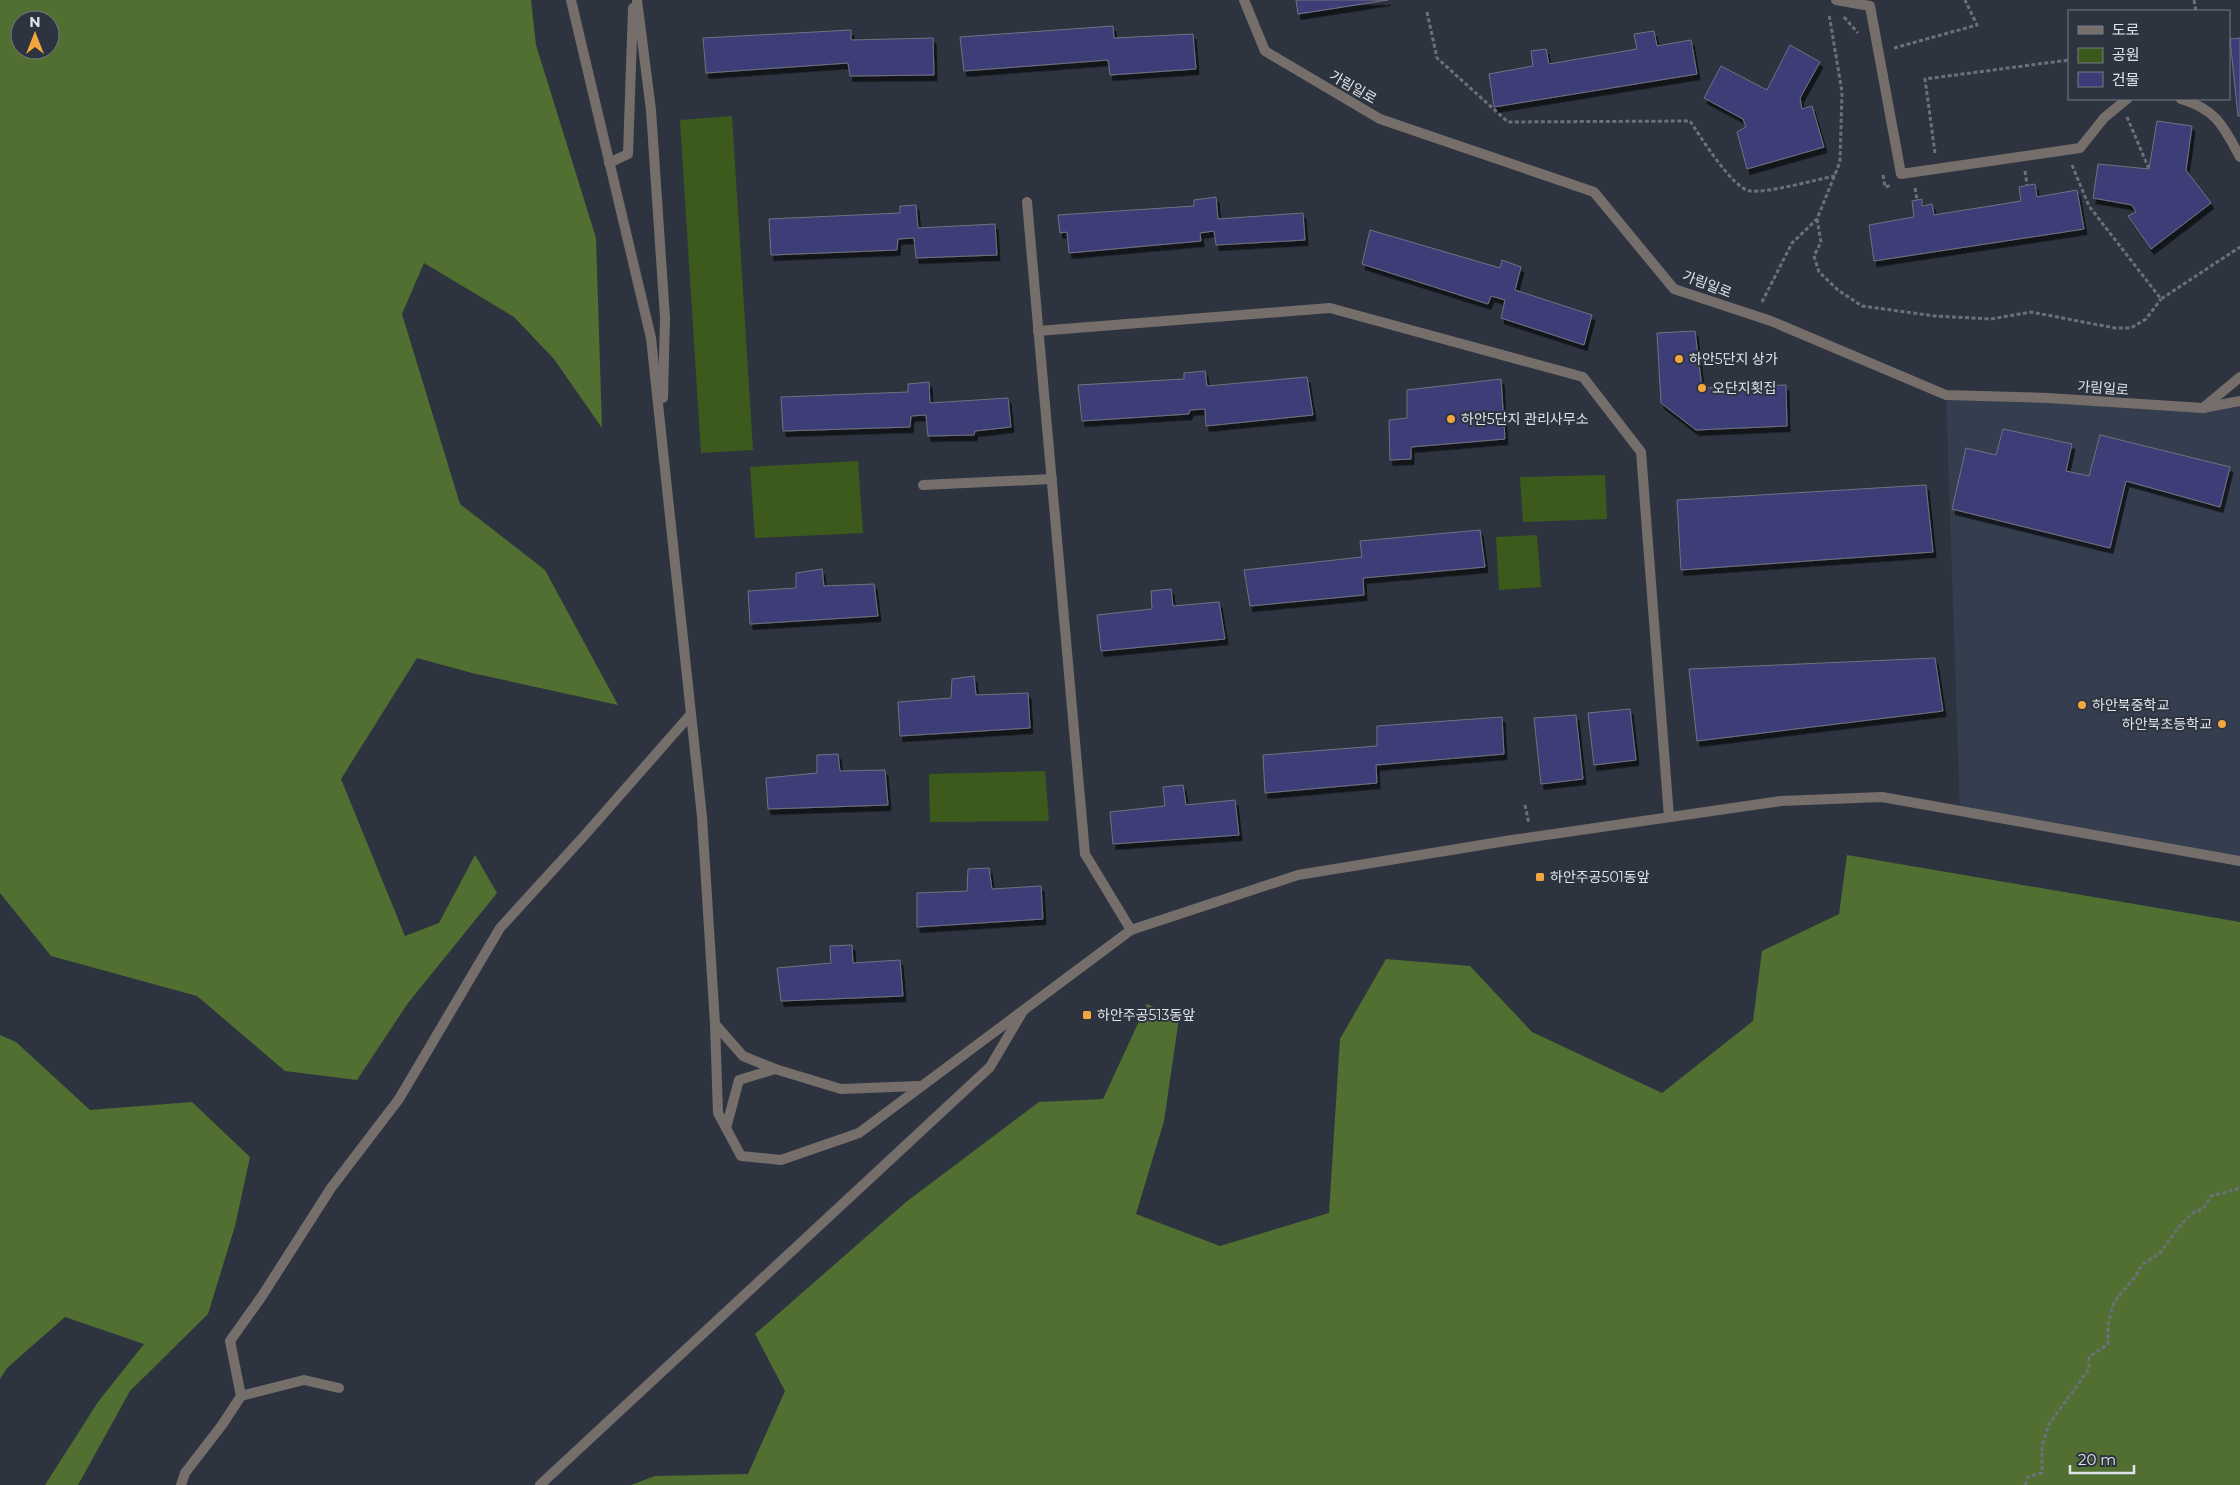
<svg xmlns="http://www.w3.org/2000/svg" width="2240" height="1485" viewBox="0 0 2240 1485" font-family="Montserrat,'Noto Sans KR',sans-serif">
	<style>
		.built { fill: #353e4e }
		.green { fill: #3d5a1d }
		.forest { fill: #506f30; fill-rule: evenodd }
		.building { fill: #3d3c77; stroke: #71727f; filter: url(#shadow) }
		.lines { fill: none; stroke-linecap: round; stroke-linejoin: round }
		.path { stroke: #6b7079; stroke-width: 3; stroke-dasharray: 4 2.5; stroke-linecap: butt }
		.service { stroke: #756e6b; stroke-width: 10 }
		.minor { stroke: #756e6b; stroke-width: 10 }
		.poi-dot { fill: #f1a63f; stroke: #2e343f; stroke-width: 2 }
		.labels { text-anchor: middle; stroke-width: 4; stroke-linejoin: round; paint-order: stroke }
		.street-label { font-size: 14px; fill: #e0e4ea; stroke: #2e343f }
		.poi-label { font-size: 14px; fill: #e0e4ea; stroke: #2e343f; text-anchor: start }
	</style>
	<defs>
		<filter id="shadow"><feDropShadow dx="3" dy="5.5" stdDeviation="0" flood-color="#0009"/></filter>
	</defs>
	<rect width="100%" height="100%" fill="#2e343f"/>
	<polygon class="built" points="1946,395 2203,408 2240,401 2240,861 1960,811"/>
	<g class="green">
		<polygon points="732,116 753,450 701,453 680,120"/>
		<polygon points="858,461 863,533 755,538 750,467"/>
		<polygon points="1605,475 1607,519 1523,522 1520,477"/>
		<polygon points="1537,535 1541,587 1499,590 1496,537"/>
		<polygon points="1045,771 1049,821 930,822 929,774"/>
	</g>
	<g class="forest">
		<path d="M 0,0 L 531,0 L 536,45 L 596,238 L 602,428 L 554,359 L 514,317 L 424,263 L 402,314 L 460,504 L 545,570 L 618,705 L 472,673 L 417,658 L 341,779 L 405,936 L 439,923 L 475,855 L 497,893 L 408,1003 L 357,1080 L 285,1071 L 197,996 L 51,956 L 0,893 ZM 20,20 L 50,20 L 50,50 L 20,50 Z"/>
		<polygon points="1847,855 2240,922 2240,1485 631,1485 655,1476 748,1474 785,1391 755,1334 906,1202 1039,1102 1103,1099 1147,1004 1179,1018 1164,1121 1136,1214 1220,1246 1329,1213 1340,1039 1386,959 1470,966 1532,1032 1662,1093 1753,1021 1762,951 1839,914"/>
		<polygon points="0,1035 16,1042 90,1110 192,1102 250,1157 235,1226 208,1314 130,1391 78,1485 45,1485 98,1402 144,1344 65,1317 7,1368 0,1379"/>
	</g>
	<g class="building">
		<polygon points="1296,0 1388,0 1298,14"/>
		<polygon points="1113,26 1114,38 1193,34 1196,69 1110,75 1108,60 964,71 960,37"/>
		<polygon points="851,30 851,40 933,38 934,75 850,76 848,63 706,73 703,38"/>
		<polygon points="1654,31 1657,46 1691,40 1697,74 1494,107 1489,74 1533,66 1531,51 1546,49 1549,64 1637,49 1634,34"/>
		<polygon points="2240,38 2240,116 2238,116 2230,39"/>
		<polygon points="1790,45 1820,62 1800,98 1802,109 1812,106 1824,147 1747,169 1737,132 1746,127 1743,119 1704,98 1721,66 1767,90"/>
		<polygon points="2157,121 2192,126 2186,170 2211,203 2151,249 2128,216 2136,212 2132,205 2093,198 2098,164 2149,169"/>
		<polygon points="2035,184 2037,197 2077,190 2084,229 1874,261 1869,225 1914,217 1912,201 1922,199 1922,206 1932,204 1934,215 2021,201 2019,187"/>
		<polygon points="1216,197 1218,219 1303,213 1305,240 1216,245 1214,231 1200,233 1201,241 1069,253 1067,232 1060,233 1058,215 1194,206 1194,200"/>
		<polygon points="916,205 918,228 995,224 997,255 916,258 914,238 898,239 897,250 771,255 769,219 900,213 900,206"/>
		<polygon points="1370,230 1500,268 1502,260 1521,267 1515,290 1592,315 1584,345 1501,318 1505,300 1491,296 1488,304 1362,264"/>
		<polygon points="1695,331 1702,388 1786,385 1787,426 1696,430 1661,403 1657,333"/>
		<polygon points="1205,371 1207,386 1307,377 1313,415 1206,426 1205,409 1190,410 1189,414 1082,421 1078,385 1184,379 1184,373"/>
		<polygon points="1501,379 1505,439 1411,447 1411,459 1390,460 1389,420 1407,418 1407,390"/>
		<polygon points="929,382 930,403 1008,398 1011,427 975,431 974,435 928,436 926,415 911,416 910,427 783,431 781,397 908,392 908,384"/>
		<polygon points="2003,429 2072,444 2066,471 2089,476 2100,435 2230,467 2220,507 2126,481 2110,548 1952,509 1966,448 1996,455"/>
		<polygon points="1926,485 1933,552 1681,570 1677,500"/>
		<polygon points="1480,530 1485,567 1363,578 1364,595 1250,606 1244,570 1362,557 1360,541"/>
		<polygon points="822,569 824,586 874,584 878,616 750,624 748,591 796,588 796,573"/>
		<polygon points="1171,589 1173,606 1219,602 1225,639 1101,651 1097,615 1152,609 1151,591"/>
		<polygon points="1935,658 1943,711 1697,741 1689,669"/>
		<polygon points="974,676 976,695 1028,693 1030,728 900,736 898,702 951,698 952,679"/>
		<polygon points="1630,709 1636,760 1594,765 1588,713"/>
		<polygon points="1576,715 1583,779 1541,784 1534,718"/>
		<polygon points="1502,717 1504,754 1376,765 1377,783 1265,793 1263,755 1377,746 1377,726"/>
		<polygon points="838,754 840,771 885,770 888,805 768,809 766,778 817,773 817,755"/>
		<polygon points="1183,785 1186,805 1235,800 1239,835 1113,844 1110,812 1165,806 1163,787"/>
		<polygon points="989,868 992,889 1041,886 1043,919 917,927 917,893 967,891 968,869"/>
		<polygon points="852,945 853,963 900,960 903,996 781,1001 777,968 831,963 830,946"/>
	</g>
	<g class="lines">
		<g class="path">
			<polyline points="2194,0 2196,11"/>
			<path d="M 1427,12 L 1437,58 L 1508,122 L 1690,121 C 1700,136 1733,189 1750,191 C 1769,193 1814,180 1835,176"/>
			<polyline points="1844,17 1858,33"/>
			<polyline points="1894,48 1977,25 1965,0"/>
			<polyline points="2127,117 2149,169"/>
			<polyline points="1935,153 1925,79 2069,60"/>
			<polyline points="2072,165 2089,206 2161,299 2240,247"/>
			<polyline points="2025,171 2027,185"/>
			<polyline points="1883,175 1885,187 1892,185"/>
			<polyline points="1915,188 1917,200"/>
			<polyline points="1817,219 1821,242 1814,256 1819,272 1838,290 1862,306 1935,316 1991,319 2031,312 2115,328 2131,328 2146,319 2161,299"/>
			<polyline points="1762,302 1792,243 1817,219 1840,162 1842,92 1829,14"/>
			<polyline points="1525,805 1529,824"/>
			<polyline points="2025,1485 2028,1477 2042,1473 2042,1447 2049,1424 2089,1369 2089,1357 2108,1344 2108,1325 2114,1302 2134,1278 2142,1265 2160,1253 2182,1223 2194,1212 2203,1209 2211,1196 2240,1188"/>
		</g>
		<g class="service">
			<polyline points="1836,0 1870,6 1901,174 2080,148 2104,118 2127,99"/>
			<path d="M 2181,99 C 2216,109 2224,127 2240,157"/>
			<polyline points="1027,202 1085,854 1131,930"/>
			<polyline points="1038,331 1330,308 1583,377 1641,452 1669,817"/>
			<polyline points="923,485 1052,479"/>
			<polyline points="339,1388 304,1380 241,1396 230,1341 262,1296 331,1188 399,1099 500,928 584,836 691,714"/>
			<polyline points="181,1485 185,1473 222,1425 241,1396"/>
			<polyline points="540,1485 990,1067 1023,1011"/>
		</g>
		<g class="minor">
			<polyline points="571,0 651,338 702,817 715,1024 718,1113 741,1156 781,1160 859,1133 1131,930 1298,875 1512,840 1781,801 1882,797 2240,861"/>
			<polyline points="637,0 651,110 665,318 663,398"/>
			<polyline points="1244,0 1265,51 1380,119 1594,192 1674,289 1771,321 1946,395 2048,398 2203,408 2240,401"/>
			<polyline points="609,163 628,154 633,8"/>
			<polyline points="2204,407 2240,377"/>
			<polyline points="715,1024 743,1056 775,1069 841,1089 919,1086"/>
			<polyline points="726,1128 739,1080 775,1069"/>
		</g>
	</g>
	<g class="poi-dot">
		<circle cx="1679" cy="359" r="5"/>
		<circle cx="1702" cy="388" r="5"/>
		<circle cx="1451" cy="419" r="5"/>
		<circle cx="2082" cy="705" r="5"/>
		<circle cx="2222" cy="724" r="5"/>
		<rect x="1535" y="872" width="10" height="10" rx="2.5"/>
		<rect x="1082" y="1010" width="10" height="10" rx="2.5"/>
	</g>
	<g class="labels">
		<g class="street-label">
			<text transform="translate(1353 87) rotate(30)" y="5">가림일로</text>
			<text transform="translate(1707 284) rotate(21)" y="5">가림일로</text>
			<text transform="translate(2103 388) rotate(4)" y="5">가림일로</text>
		</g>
		<g class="poi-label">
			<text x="1689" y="364">하안5단지 상가</text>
			<text x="1712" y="393">오단지횟집</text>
			<text x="1461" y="424">하안5단지 관리사무소</text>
			<text x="2092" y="710">하안북중학교</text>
			<text x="2212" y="729" text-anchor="end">하안북초등학교</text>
			<text x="1550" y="882">하안주공501동앞</text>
			<text x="1097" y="1020">하안주공513동앞</text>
		</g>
	</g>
	<rect x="2068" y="10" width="162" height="90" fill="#2e343f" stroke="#757a83"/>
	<rect x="2078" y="26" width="25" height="8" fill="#756e6b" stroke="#757a83"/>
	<text x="2112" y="35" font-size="15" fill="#e0e4ea">도로</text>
	<rect x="2078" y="48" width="25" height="15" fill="#3d5a1d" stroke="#757a83"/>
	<text x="2112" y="60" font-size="15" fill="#e0e4ea">공원</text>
	<rect x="2078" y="72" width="25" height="15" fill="#3d3c77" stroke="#757a83"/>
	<text x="2112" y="85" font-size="15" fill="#e0e4ea">건물</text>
	<g transform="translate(35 35)"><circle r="24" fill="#2e343f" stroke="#757a83"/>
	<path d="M0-4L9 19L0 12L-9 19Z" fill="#f1a63f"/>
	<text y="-8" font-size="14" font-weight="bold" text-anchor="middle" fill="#e0e4ea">N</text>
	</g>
	<path d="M2070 1465v8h64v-8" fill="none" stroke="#e0e4ea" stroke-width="2.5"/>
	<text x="2078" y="1465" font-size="15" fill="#e0e4ea" stroke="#2e343f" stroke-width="4" paint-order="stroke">20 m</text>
</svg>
